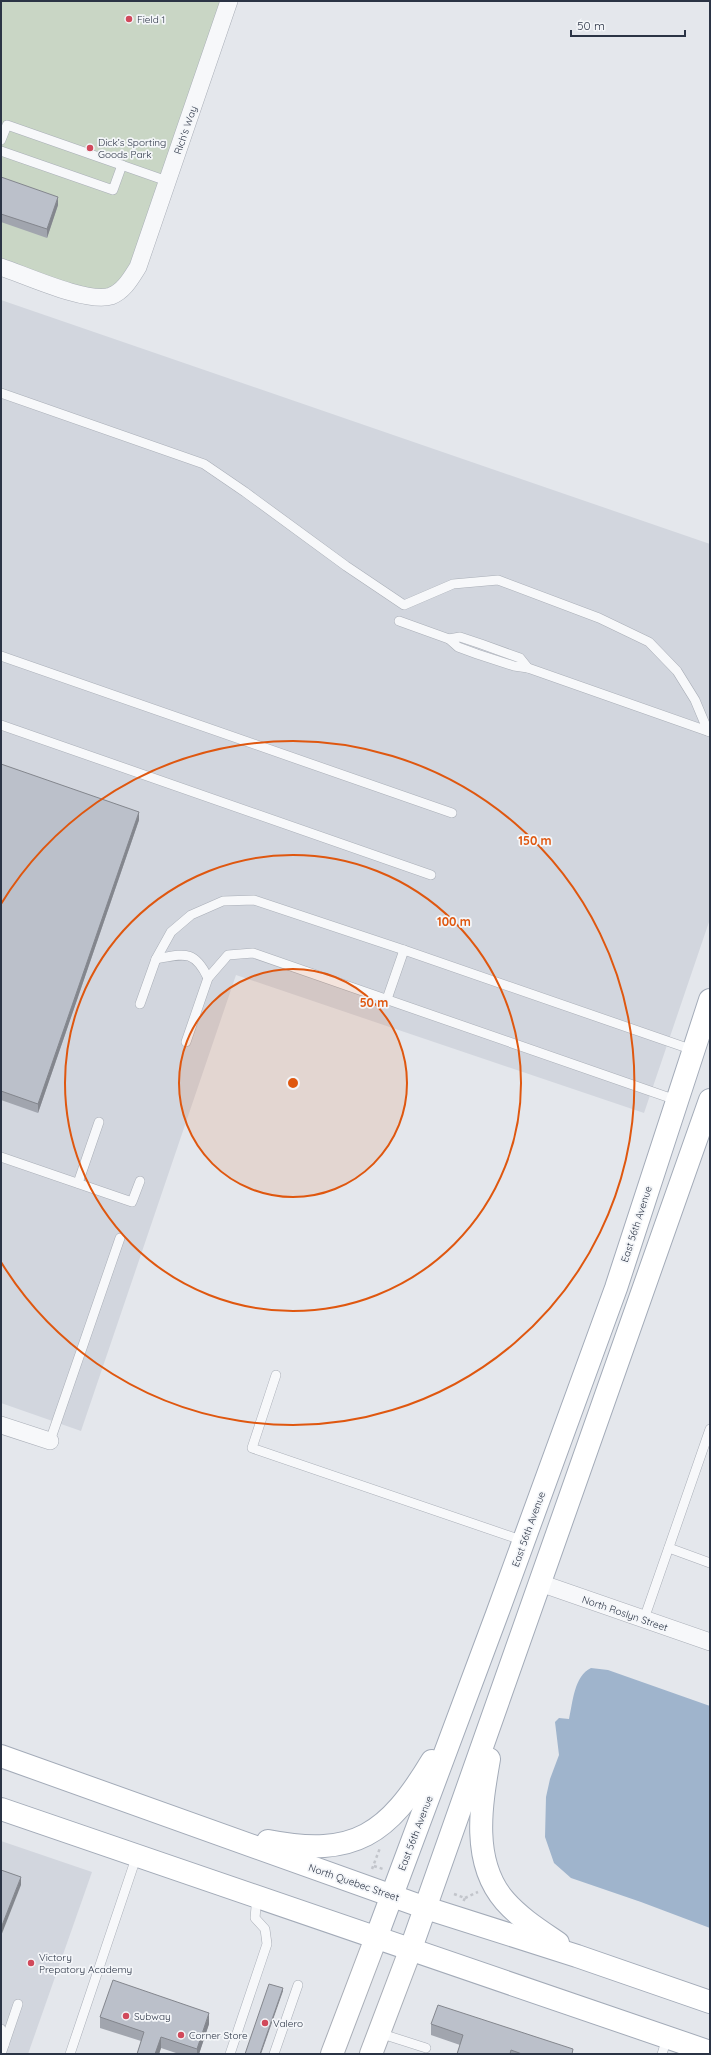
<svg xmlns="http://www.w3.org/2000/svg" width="711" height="2055" viewBox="0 0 711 2055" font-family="Quicksand,sans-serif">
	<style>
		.built { fill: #d2d6de }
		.green { fill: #c9d6c5 }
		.water { fill: #9fb4cc }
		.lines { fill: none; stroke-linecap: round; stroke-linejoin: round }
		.lane-casing { stroke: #a9aeb7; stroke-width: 10 }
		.street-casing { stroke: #a9aeb7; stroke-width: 18 }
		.secondary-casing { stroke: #a9aeb7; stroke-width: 24 }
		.primary-casing { stroke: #a3abb8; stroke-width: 24 }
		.path { stroke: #c2c5cb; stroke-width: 2.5; stroke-dasharray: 3 3; stroke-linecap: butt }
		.lane { stroke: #f7f8fa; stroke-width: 9 }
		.street { stroke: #f7f8fa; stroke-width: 17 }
		.secondary { stroke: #fff; stroke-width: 22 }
		.primary { stroke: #fff; stroke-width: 22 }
		.wall { fill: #a1a5ae }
		.shaded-wall { fill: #83868d }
		.building { fill: #bbc0ca; stroke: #83868d }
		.ring { fill: none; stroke: #df570f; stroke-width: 2 }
		.poi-dot { fill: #d1495b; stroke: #f4f6f9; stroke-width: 1.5 }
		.labels { text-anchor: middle; stroke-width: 3.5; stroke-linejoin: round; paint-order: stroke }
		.poi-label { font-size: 10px; fill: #2b3445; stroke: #f4f6f9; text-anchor: start }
		.street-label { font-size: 10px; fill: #2b3445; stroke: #f4f6f9 }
		.centre { fill: #df570f; stroke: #f4f6f9; stroke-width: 2 }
		.ring-label { font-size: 12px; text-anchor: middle; font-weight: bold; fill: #df570f; stroke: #f4f6f9; stroke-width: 3.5; stroke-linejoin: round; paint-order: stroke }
	</style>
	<rect width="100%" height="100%" fill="#e4e7ec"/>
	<g class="built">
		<polygon points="1,300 710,544 710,919 644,1113 236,975 81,1431 1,1403"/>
		<polygon points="1,1841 92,1872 28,2054 1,2054"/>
	</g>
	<polygon class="green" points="1,1 229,1 138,267 111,296 1,267"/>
	<path class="water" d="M 591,1668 L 608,1670 L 710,1706 L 710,1928 L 641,1902 L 571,1878 L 554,1863 L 545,1837 L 546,1797 L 550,1779 L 559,1755 L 555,1722 L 559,1718 L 569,1719 C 573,1702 574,1676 591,1668 Z"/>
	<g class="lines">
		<defs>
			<g id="lane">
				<polyline points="1,140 7,125 167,181"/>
				<polyline points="1,151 113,190 122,165"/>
				<polyline points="1,393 204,464 245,492 346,566 404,605 453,584 498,580 599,618 649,642 677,671 695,700 708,731"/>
				<polyline points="399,621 449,639 458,647 477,654 514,666 528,668 710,732"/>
				<polyline points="449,639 460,637 481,644 520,658 528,668"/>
				<polyline points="1,656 452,813"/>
				<polyline points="1,725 431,875"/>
				<path d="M 156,959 C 184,954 194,949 208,978"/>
				<polyline points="387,999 404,950"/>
				<polyline points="140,1004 156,959 171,932 191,915 223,901 254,900 404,950 693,1050"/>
				<polyline points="186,1042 208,978 228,955 253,953 676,1100"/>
				<polyline points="1,1157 132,1202 140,1181"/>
				<polyline points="78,1183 99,1122"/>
				<polyline points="276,1375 252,1448 524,1541"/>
				<polyline points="50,1441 120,1238"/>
				<polyline points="669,1548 710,1563"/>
				<polyline points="644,1619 710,1429"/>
				<polyline points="1,2029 4,2045"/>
				<polyline points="379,2033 426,2048"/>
				<polyline points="1,2054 18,2004"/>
				<polyline points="70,2054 137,1855"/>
				<polyline points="230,2054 267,1944 265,1929 255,1918 257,1896"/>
				<polyline points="274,2054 298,1985"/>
				<polyline points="662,2054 667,2038"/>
			</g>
			<g id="street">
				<path d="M 1,267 C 25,275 88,304 111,296 C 124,291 131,278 138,267 L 229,1"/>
				<polyline points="1,1425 50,1441"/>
				<polyline points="540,1583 710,1642"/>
			</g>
			<g id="secondary">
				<polyline points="332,2054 376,1938"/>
				<polyline points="371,2054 410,1951"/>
			</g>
			<g id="primary">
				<polyline points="1,1756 426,1908 577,1956 710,2002"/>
				<path d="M 489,1759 C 481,1805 471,1862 505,1901 C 520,1918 539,1930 558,1943"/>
				<polyline points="1,1809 710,2052"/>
				<path d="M 268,1841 C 355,1858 388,1834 432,1761"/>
				<polyline points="376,1938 497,1614 616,1288 710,1000"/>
				<polyline points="410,1951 710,1100"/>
			</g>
		</defs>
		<use href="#lane" class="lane-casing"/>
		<use href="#street" class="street-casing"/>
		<use href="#secondary" class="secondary-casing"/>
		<use href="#primary" class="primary-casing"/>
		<g class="path">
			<polyline points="374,1866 383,1869"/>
			<polyline points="372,1869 380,1848"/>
			<polyline points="454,1894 465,1898 463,1902"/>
			<polyline points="465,1898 478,1892"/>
		</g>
		<use href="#lane" class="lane"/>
		<use href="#street" class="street"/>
		<use href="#secondary" class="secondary"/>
		<use href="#primary" class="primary"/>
	</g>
	<g class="wall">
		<polygon points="1,177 58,205 47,238 1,222"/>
		<polygon points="1,764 139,820 38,1113 1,1100"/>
		<polygon points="100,2017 209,2024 199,2054 179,2054 161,2048 159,2054 137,2054 141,2041 100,2028"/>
		<polygon points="431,2024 573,2054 457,2054 460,2045 431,2035"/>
	</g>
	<g class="shaded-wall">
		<polygon points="58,197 58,205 47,238 47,229"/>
		<polygon points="139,812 139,820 38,1113 38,1104"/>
		<polygon points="21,1877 21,1885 1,1936 1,1928"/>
		<polygon points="283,1988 283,1991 261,2054 260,2054"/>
		<polygon points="209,2013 209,2024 199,2054 197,2054 197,2049"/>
		<polygon points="161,2037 161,2048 159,2054 155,2054"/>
	</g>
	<g class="building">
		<polygon points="1,177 58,197 47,229 1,214"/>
		<polygon points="1,764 139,812 38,1104 1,1091"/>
		<polygon points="1,1870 21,1877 1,1928"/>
		<polygon points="113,1980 209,2013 197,2049 161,2037 155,2054 137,2054 144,2032 100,2017"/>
		<polygon points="269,1984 283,1988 260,2054 245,2054"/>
		<polygon points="438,2005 573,2049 572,2054 522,2054 511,2050 510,2054 457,2054 463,2035 431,2024"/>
	</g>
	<circle cx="293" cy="1083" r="114" fill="#df570f" fill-opacity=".12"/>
	<g class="ring">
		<circle cx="293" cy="1083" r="114"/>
		<circle cx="293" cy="1083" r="228"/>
		<path d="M1 904A342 342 0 1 1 1 1262"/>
	</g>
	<g class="poi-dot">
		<circle cx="129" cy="19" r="4"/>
		<circle cx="90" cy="148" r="4"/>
		<circle cx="31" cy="1963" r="4"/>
		<circle cx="126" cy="2016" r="4"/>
		<circle cx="265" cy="2023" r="4"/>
		<circle cx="181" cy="2035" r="4"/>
	</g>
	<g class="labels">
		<g class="poi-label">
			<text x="137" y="23">Field 1</text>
			<text x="98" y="146">Dick’s Sporting<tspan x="98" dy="12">Goods Park</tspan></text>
			<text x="39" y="1961">Victory<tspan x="39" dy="12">Prepatory Academy</tspan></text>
			<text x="134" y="2020">Subway</text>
			<text x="273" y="2027">Valero</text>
			<text x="189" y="2039">Corner Store</text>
		</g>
		<g class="street-label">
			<text transform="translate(185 130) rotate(-71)" y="4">Rich's Way</text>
			<text transform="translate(636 1224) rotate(-72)" y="4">East 56th Avenue</text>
			<text transform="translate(528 1529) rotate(-70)" y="4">East 56th Avenue</text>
			<text transform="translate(625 1613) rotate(19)" y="4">North Roslyn Street</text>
			<text transform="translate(415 1833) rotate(-69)" y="4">East 56th Avenue</text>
			<text transform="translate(354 1882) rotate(19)" y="4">North Quebec Street</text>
		</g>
	</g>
	<circle cx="293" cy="1083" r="6" class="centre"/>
	<g class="ring-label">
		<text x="535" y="845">150 m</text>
		<text x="454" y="926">100 m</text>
		<text x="374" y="1007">50 m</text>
	</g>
	<rect width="711" height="2055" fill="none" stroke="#2b3445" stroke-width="4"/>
	<path d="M571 30v6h114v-6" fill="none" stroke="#2b3445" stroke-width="2"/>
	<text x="577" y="30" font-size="12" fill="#2b3445" stroke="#f4f6f9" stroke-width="3" paint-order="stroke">50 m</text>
</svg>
